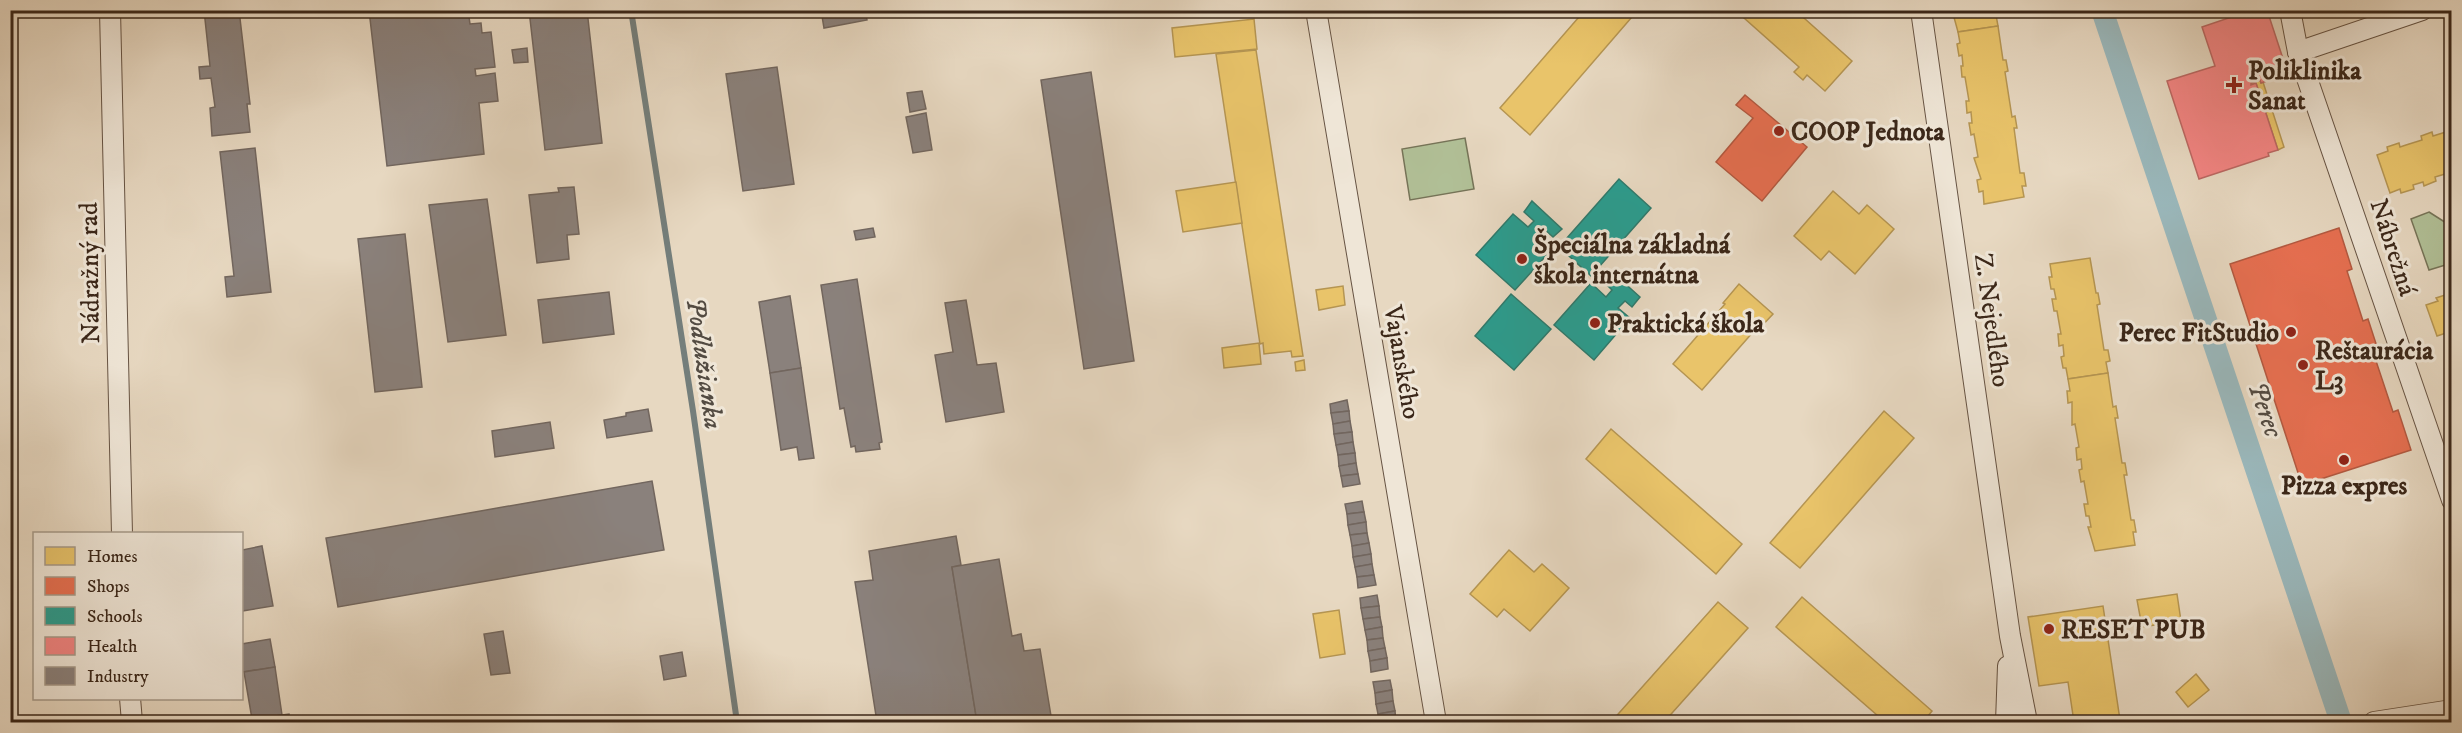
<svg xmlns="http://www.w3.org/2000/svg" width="2462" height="733" viewBox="0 0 2462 733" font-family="'IM FELL DW Pica',serif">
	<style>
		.green { fill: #b1c097; stroke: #767458; stroke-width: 1.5 }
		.homes { fill: #e9c46a; stroke: #b59552; stroke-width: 1.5 }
		.shops { fill: #e76f51; stroke: #b35940; stroke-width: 1.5 }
		.schools { fill: #2a9d8f; stroke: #2f7a6c; stroke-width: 1.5 }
		.health { fill: #f28482; stroke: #bb6862; stroke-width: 1.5 }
		.industry { fill: #8a817c; stroke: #72665e; stroke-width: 1.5 }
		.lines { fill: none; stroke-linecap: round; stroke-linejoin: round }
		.stream { stroke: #747e7b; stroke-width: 6 }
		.canal { stroke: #9ab8bc; stroke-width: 22 }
		.minor-casing { stroke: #665343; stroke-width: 22 }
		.minor { stroke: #efe6d7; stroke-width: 20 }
		.poi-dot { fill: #8f2418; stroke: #efe6d7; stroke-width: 2 }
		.labels { text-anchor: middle; stroke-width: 6; stroke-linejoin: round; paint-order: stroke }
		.poi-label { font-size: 26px; font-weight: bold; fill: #3b2719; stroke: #efe6d7; text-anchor: start }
		.street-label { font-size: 26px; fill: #3b2719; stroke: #efe6d7 }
		.water-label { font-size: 27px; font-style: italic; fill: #534b42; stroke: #efe6d7 }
	</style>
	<rect width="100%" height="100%" fill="#e7d8c1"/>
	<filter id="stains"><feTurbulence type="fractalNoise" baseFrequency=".00333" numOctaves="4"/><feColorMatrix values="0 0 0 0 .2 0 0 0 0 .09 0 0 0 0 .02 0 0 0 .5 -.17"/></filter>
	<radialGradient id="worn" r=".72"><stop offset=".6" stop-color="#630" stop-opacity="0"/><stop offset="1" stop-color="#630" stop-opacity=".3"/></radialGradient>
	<g class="green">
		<polygon points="1465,138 1474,189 1410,200 1402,149"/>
		<polygon points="2429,212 2451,226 2452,263 2429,270 2411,219"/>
	</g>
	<g class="homes">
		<polygon points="1585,10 1638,10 1530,135 1500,108"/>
		<polygon points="1735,10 1795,10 1852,61 1825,91 1807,75 1803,80 1794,72 1799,67"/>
		<polygon points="1952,10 1999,10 2000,15 1996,15 1998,26 1958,32"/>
		<polygon points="1254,19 1257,49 1175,57 1172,28"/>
		<polygon points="1998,26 2003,60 2006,60 2008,71 2005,72 2012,117 2015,116 2017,128 2014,128 2020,173 2024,173 2026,186 2022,186 2024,197 1984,204 1983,191 1979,192 1977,180 1981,179 1974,158 1978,157 1974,134 1971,135 1969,123 1972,123 1971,112 1967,113 1966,101 1969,101 1965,77 1962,77 1961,66 1963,66 1962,55 1959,56 1957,44 1960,43 1958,32"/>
		<polygon points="1256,50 1303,356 1292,357 1291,351 1264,354 1263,343 1260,344 1216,54"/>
		<polygon points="2260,80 2261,83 2263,82 2284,147 2278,150 2256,83 2251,85 2251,83"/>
		<polygon points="2452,130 2452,176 2446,178 2445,174 2435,177 2436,181 2424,186 2423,182 2413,185 2414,189 2401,193 2400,189 2390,193 2377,155 2388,151 2387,147 2399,143 2400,147 2406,145 2422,140 2421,136 2432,132 2433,136"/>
		<polygon points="1236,182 1242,223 1183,232 1176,191"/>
		<polygon points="1833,191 1859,214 1867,205 1894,229 1855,274 1829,251 1821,260 1794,236"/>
		<polygon points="2090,258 2096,293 2098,293 2100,304 2097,305 2104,350 2108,350 2110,361 2106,362 2108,373 2068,379 2066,368 2063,368 2061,357 2064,356 2063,345 2059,346 2058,334 2061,334 2057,311 2054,311 2052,299 2056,299 2054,289 2051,289 2049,277 2052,277 2050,264"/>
		<polygon points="1739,284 1773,314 1756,332 1754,331 1702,390 1673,364 1725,304 1723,303"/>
		<polygon points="1343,286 1345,305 1319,310 1316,290"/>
		<polygon points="2448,294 2452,297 2452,334 2449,332 2437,336 2426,305 2438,301 2436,298"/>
		<polygon points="1259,343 1261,364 1224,368 1222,348"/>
		<polygon points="1304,360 1305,370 1296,371 1295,362"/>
		<polygon points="2108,373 2113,407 2116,406 2118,418 2115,418 2122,463 2125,463 2127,475 2124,475 2131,520 2134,520 2136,532 2133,532 2135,545 2095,551 2088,527 2091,527 2089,516 2086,516 2084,504 2088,504 2084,481 2081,482 2079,470 2082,469 2081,459 2077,460 2076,448 2079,447 2075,424 2072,425 2072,402 2068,403 2067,391 2070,391 2068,379"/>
		<polygon points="1884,411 1914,438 1800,568 1770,543"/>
		<polygon points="1611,429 1742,544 1716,574 1586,459"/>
		<polygon points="1509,550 1534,572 1542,564 1569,588 1530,631 1504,609 1497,617 1470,594"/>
		<polygon points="2177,594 2181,621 2142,627 2137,600"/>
		<polygon points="1802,597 1932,711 1923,722 1885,722 1776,627"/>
		<polygon points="1718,602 1748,628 1664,722 1611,722"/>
		<polygon points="2103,606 2120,720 2074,722 2068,682 2039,686 2028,617"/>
		<polygon points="1339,610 1345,654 1320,658 1313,614"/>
		<polygon points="2196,674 2209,690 2188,707 2176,692"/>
	</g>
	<g class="shops">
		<polygon points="1745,95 1807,147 1762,201 1716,162 1753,118 1736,105"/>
		<polygon points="2339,228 2352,269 2347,271 2363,321 2368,319 2381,359 2376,361 2393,412 2398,410 2411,450 2302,485 2230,264"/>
	</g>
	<g class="schools">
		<polygon points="1619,179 1651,208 1591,276 1559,247"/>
		<polygon points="1532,201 1562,229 1553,237 1543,228 1537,236 1552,249 1515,290 1476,255 1513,214 1528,227 1534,221 1524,212"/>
		<polygon points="1610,270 1640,297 1632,307 1625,301 1618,308 1630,318 1594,360 1554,325 1591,283 1606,297 1612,290 1602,280"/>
		<polygon points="1511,294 1551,329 1514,370 1475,336"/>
	</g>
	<polygon class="health" points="2252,10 2267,10 2288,74 2261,83 2260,80 2251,83 2251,85 2256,83 2278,150 2268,153 2269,156 2199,179 2167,81 2215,66 2202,27"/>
	<g class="industry">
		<polygon points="204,10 239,10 250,104 247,104 250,132 212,136 210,108 215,107 211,78 200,79 199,67 210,66"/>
		<polygon points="369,10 468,10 470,24 481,23 482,33 491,32 495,67 475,69 476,76 495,73 498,101 479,103 484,154 387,166"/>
		<polygon points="529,10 587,10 602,143 545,150"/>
		<polygon points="821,10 865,10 867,20 824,28"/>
		<polygon points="527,48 528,62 514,63 512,50"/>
		<polygon points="777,67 794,184 743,191 726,74"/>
		<polygon points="1091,72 1134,361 1084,369 1041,80"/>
		<polygon points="922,91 926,109 910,112 907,93"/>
		<polygon points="926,113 932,150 913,153 906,117"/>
		<polygon points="255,148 271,292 227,297 225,277 234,276 220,152"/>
		<polygon points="574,187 579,234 567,235 569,259 537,263 529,195 559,192 558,188"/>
		<polygon points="487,199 506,335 448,342 429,205"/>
		<polygon points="873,228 875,237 856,240 854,231"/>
		<polygon points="405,234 422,387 375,392 358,239"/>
		<polygon points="857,279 882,442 879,443 880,449 856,452 855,446 851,447 844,408 840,409 821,285"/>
		<polygon points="609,292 614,334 543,343 538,300"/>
		<polygon points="790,296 801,368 770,373 759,302"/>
		<polygon points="966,300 977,365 996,363 1004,412 946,422 935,355 953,352 945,303"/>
		<polygon points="801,368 814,458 799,460 797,447 781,450 770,373"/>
		<polygon points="1347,400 1349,411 1331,413 1330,404"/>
		<polygon points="648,409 652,431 607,438 604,420 626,416 626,413"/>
		<polygon points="1349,411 1350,421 1333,424 1331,413"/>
		<polygon points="1350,421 1352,432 1334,434 1333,424"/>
		<polygon points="550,422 554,448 495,457 492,431"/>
		<polygon points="1352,432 1353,442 1336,445 1334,434"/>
		<polygon points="1353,442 1355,453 1338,455 1336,445"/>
		<polygon points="1355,453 1356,463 1339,466 1338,455"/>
		<polygon points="1356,463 1358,474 1341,476 1339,466"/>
		<polygon points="1358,474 1360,484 1343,487 1341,476"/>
		<polygon points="652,481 664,550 338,607 326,538"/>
		<polygon points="1362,501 1364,512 1347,514 1345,504"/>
		<polygon points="1364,512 1366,522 1348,525 1347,514"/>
		<polygon points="1366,522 1367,533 1350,535 1348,525"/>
		<polygon points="1367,533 1369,543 1352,546 1350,535"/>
		<polygon points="956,536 961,565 952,567 977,722 877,722 855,582 873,580 869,551"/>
		<polygon points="1369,543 1371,554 1353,557 1352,546"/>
		<polygon points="262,546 273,606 242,611 242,550"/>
		<polygon points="1371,554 1372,564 1355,567 1353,557"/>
		<polygon points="999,559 1012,636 1021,634 1024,651 1040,649 1052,722 977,722 952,567"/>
		<polygon points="1372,564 1374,575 1357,577 1355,567"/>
		<polygon points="1374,575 1376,585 1358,588 1357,577"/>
		<polygon points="1377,595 1379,606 1361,608 1360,598"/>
		<polygon points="1379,606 1380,617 1363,619 1361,608"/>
		<polygon points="1380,617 1382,627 1365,630 1363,619"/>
		<polygon points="1382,627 1383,638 1367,640 1365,630"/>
		<polygon points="503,631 510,673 491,675 484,634"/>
		<polygon points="1383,638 1385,648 1368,651 1367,640"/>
		<polygon points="270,639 275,667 242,672 242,644"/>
		<polygon points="1385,648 1387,658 1370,661 1368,651"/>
		<polygon points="682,652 686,676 664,680 660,656"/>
		<polygon points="1387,658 1388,669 1371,672 1370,661"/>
		<polygon points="275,667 282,715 252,719 244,672"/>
		<polygon points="1390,680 1392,690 1375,693 1373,682"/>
		<polygon points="1392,690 1393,701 1376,704 1375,693"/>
		<polygon points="1393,701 1395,711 1378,714 1376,704"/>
		<polygon points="1395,711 1396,722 1379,722 1378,714"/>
		<polygon points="289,714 290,722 253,722 252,719"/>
	</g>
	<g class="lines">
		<polyline class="stream" points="631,10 693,411 737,722"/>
		<polyline class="canal" points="2102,10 2341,722"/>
		<defs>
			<g id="minor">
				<polyline points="110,10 122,534"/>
				<polyline points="1316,10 1436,722"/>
				<polyline points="1921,10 2010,636 2027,722"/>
				<polyline points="2290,10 2298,52 2452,500"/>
				<polyline points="2298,52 2422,10"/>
				<polyline points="130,698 132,722"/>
				<polyline points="2006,722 2008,666"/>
				<polyline points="2374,722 2452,710"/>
			</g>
		</defs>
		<use href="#minor" class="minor-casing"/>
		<use href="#minor" class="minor"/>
	</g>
	<g class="poi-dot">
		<path d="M2231 76h6v6h6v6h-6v6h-6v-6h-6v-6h6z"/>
		<circle cx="1779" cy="131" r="6"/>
		<circle cx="1522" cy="259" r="6"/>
		<circle cx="1595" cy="323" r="6"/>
		<circle cx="2291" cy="332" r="6"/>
		<circle cx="2303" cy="365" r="6"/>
		<circle cx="2344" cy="460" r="6"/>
		<circle cx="2049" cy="629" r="6"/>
	</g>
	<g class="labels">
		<g class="poi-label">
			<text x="2248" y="79">Poliklinika<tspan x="2248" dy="30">Sanat</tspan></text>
			<text x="1791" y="140">COOP Jednota</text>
			<text x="1534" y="253">Špeciálna základná<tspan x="1534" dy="30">škola internátna</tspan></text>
			<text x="1607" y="332">Praktická škola</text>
			<text x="2279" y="341" text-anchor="end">Perec FitStudio</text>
			<text x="2315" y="359">Reštaurácia<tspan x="2315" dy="30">L3</tspan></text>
			<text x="2344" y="494" text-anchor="middle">Pizza expres</text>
			<text x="2061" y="638">RESET PUB</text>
		</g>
		<g class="street-label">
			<text transform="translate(2394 247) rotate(72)" y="9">Nábrežná</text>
			<text transform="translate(89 273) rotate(-91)" y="9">Nádražný rad</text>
			<text transform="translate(1993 320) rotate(82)" y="9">Z. Nejedlého</text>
			<text transform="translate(1403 362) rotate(80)" y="9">Vajanského</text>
		</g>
		<g class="water-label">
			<text transform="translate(705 363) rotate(82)" y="9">Podlužianka</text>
			<text transform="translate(2266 409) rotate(71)" y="9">Perec</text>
		</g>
	</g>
	<rect width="2462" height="733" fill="none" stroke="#e7d8c1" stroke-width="36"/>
	<rect x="12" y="12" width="2438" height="709" fill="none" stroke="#3b2719" stroke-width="3"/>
	<rect x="18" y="18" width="2426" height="697" fill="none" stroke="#3b2719" stroke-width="1.5"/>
	<rect x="33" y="532" width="210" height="168" fill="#efe6d7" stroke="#a79a8b" stroke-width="1.5"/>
	<rect x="45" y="547" width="30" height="18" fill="#e9c46a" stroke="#a79a8b" stroke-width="1.5"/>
	<text x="87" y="562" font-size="18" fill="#3b2719">Homes</text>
	<rect x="45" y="577" width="30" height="18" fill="#e76f51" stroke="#a79a8b" stroke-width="1.5"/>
	<text x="87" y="592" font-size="18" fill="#3b2719">Shops</text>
	<rect x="45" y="607" width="30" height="18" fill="#2a9d8f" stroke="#a79a8b" stroke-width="1.5"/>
	<text x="87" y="622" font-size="18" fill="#3b2719">Schools</text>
	<rect x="45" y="637" width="30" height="18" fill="#f28482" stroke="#a79a8b" stroke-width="1.5"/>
	<text x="87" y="652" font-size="18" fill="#3b2719">Health</text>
	<rect x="45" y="667" width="30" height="18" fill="#8a817c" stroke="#a79a8b" stroke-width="1.5"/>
	<text x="87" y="682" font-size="18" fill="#3b2719">Industry</text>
	<rect width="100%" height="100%" filter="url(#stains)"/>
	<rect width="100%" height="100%" fill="url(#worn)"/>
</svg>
